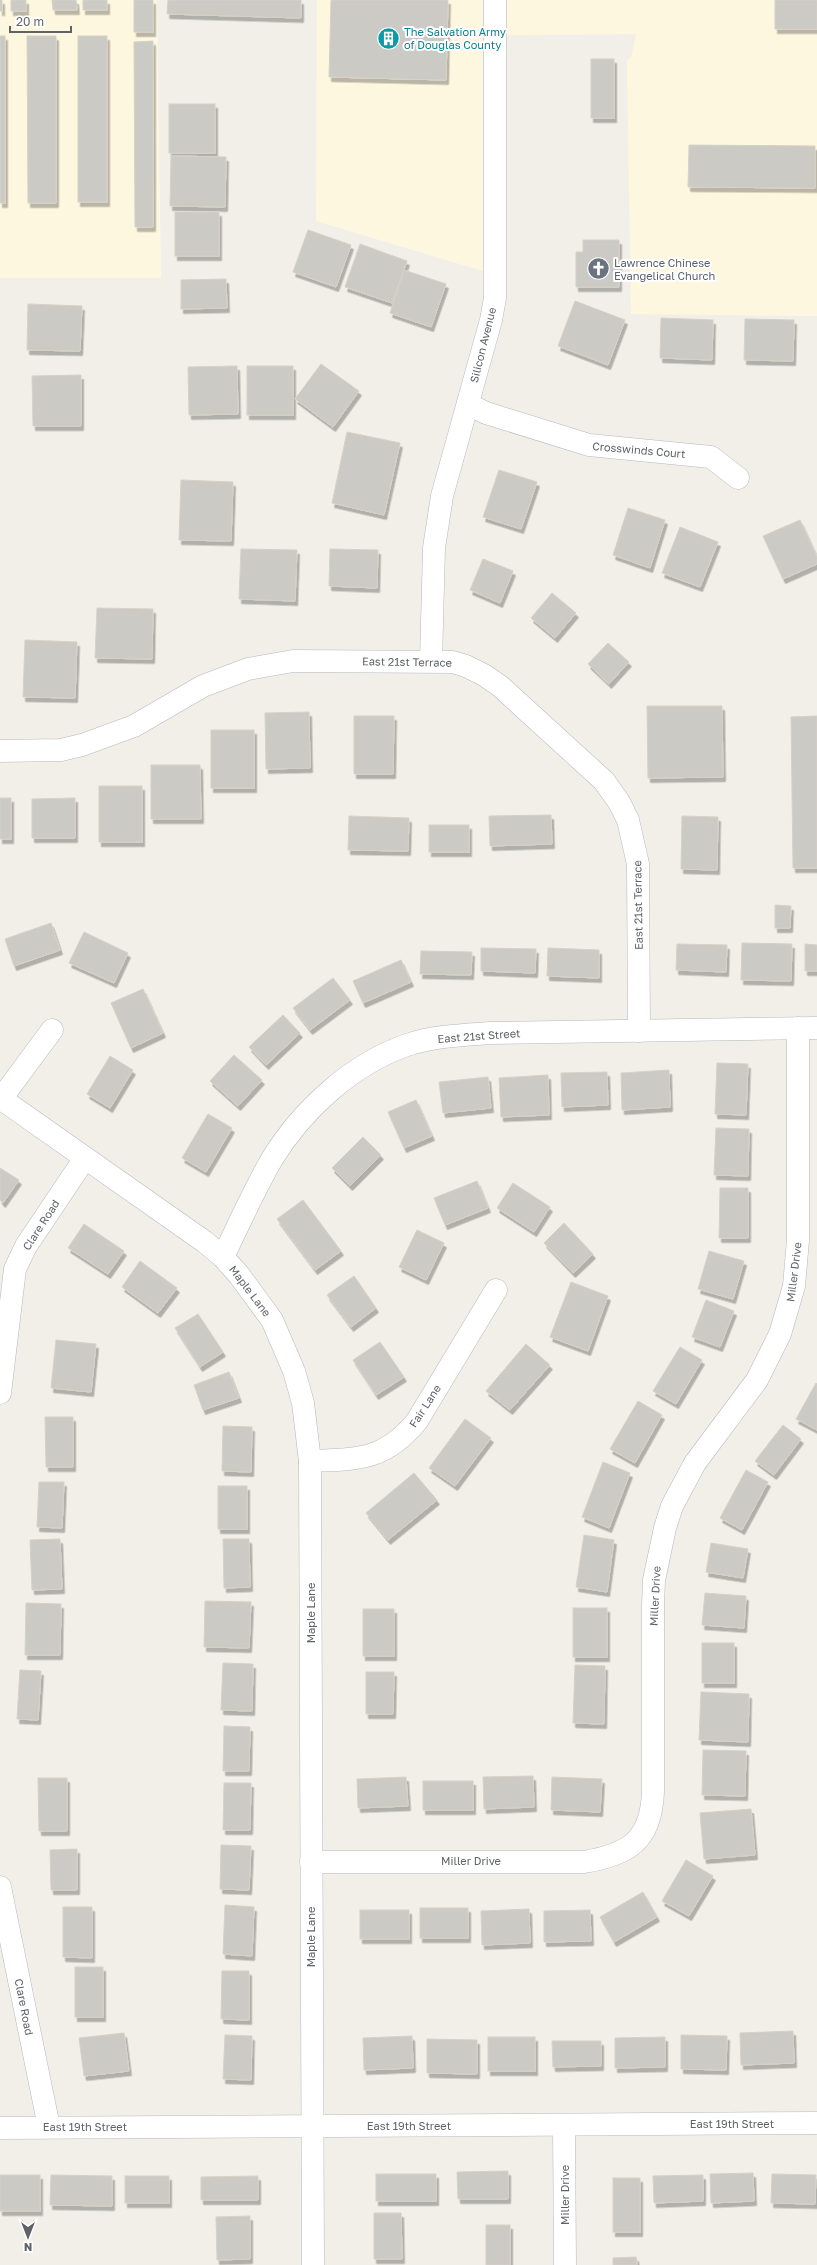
<svg xmlns="http://www.w3.org/2000/svg" width="817" height="2265" viewBox="0 0 817 2265" font-family="'Golos Text',sans-serif">
	<style>
		.commercial { fill: #fef7e0 }
		.building { fill: #cccac5; stroke: #d6d1c6; filter: url(#shadow) }
		.lines { fill: none; stroke-linecap: round; stroke-linejoin: round }
		.street-casing { stroke: #b5b8bc; stroke-width: 23 }
		.secondary-casing { stroke: #b6babf; stroke-width: 23 }
		.street { stroke: #fff; stroke-width: 22 }
		.secondary { stroke: #fff; stroke-width: 22 }
		.labels { text-anchor: middle; stroke-width: 4; stroke-linejoin: round; paint-order: stroke }
		.culture-label { font-size: 11px; fill: #0d838f; stroke: #fff; text-anchor: start }
		.worship-label { font-size: 11px; fill: #5b616d; stroke: #fff; text-anchor: start }
		.street-label { font-size: 11px; fill: #5f6368; stroke: #fff }
	</style>
	<defs>
		<filter id="shadow"><feDropShadow dx="2.5" dy="4.5" stdDeviation="0" flood-color="#0004"/></filter>
	</defs>
	<rect width="100%" height="100%" fill="#f1efe8"/>
	<g class="commercial">
		<polygon points="0,0 157,0 161,278 0,278"/>
		<polygon points="317,0 483,0 483,271 316,221"/>
		<polygon points="507,0 817,0 817,316 631,314 627,61 632,55 636,34 507,35"/>
	</g>
	<g class="building">
		<rect x="0" y="0" width="2" height="11"/>
		<rect x="11" y="0" width="15" height="11"/>
		<polygon points="52,0 76,0 77,10 53,10"/>
		<rect x="83" y="0" width="24" height="10"/>
		<rect x="134" y="0" width="19" height="32"/>
		<polygon points="168,0 301,0 301,18 167,14"/>
		<polygon points="331,0 448,0 446,80 329,77"/>
		<rect x="775" y="0" width="42" height="29"/>
		<rect x="0" y="36" width="5" height="167"/>
		<polygon points="27,36 56,36 56,203 28,203"/>
		<rect x="78" y="36" width="29" height="166"/>
		<polygon points="153,41 153,227 135,227 134,42"/>
		<rect x="591" y="59" width="23" height="59"/>
		<rect x="169" y="104" width="46" height="49"/>
		<polygon points="689,145 815,146 815,188 688,187"/>
		<polygon points="171,156 226,157 225,207 170,206"/>
		<rect x="175" y="212" width="44" height="44"/>
		<polygon points="308,230 351,245 336,287 293,272"/>
		<polygon points="583,240 619,240 619,287 576,287 576,252 583,252"/>
		<polygon points="360,244 407,261 392,303 345,287"/>
		<polygon points="404,270 446,284 431,327 390,313"/>
		<polygon points="226,279 227,308 181,309 181,280"/>
		<polygon points="575,301 625,320 608,365 558,346"/>
		<polygon points="28,304 82,306 80,351 27,350"/>
		<polygon points="661,318 713,320 712,360 660,358"/>
		<polygon points="745,319 794,320 793,361 744,360"/>
		<polygon points="321,364 359,391 333,427 295,399"/>
		<polygon points="237,366 238,414 189,415 188,367"/>
		<rect x="247" y="366" width="46" height="49"/>
		<polygon points="81,375 81,426 33,426 32,376"/>
		<polygon points="347,432 400,443 384,515 332,503"/>
		<polygon points="499,470 537,482 521,529 483,517"/>
		<polygon points="181,480 233,482 231,541 179,540"/>
		<polygon points="628,508 665,520 650,568 613,555"/>
		<polygon points="800,520 817,557 817,564 783,579 763,536"/>
		<polygon points="680,527 718,542 700,587 662,573"/>
		<polygon points="241,549 297,550 295,601 239,599"/>
		<polygon points="330,549 378,550 377,588 329,586"/>
		<polygon points="483,559 513,571 500,603 470,590"/>
		<polygon points="552,593 576,613 555,638 531,618"/>
		<polygon points="97,608 153,609 152,659 95,658"/>
		<polygon points="25,640 77,642 75,698 23,697"/>
		<polygon points="608,643 629,662 609,684 588,664"/>
		<polygon points="647,706 722,706 723,777 648,778"/>
		<polygon points="309,712 310,768 266,769 265,713"/>
		<polygon points="354,716 394,716 393,774 354,774"/>
		<polygon points="817,716 817,868 793,868 791,717"/>
		<rect x="211" y="730" width="43" height="58"/>
		<polygon points="151,765 200,765 201,819 151,819"/>
		<rect x="99" y="786" width="43" height="56"/>
		<rect x="0" y="798" width="11" height="41"/>
		<polygon points="75,798 75,838 32,838 32,799"/>
		<polygon points="551,815 552,844 490,846 489,816"/>
		<polygon points="349,816 409,818 408,851 348,850"/>
		<polygon points="682,816 718,817 717,870 681,869"/>
		<rect x="429" y="825" width="40" height="27"/>
		<polygon points="775,905 791,906 790,928 775,928"/>
		<polygon points="51,923 60,950 14,966 5,939"/>
		<polygon points="84,932 128,953 114,983 69,963"/>
		<polygon points="742,943 792,944 791,981 741,980"/>
		<polygon points="677,944 727,945 726,972 676,970"/>
		<polygon points="805,944 817,945 817,971 805,971"/>
		<polygon points="481,948 536,949 535,973 481,971"/>
		<polygon points="548,948 599,950 599,978 547,976"/>
		<polygon points="421,951 472,952 471,975 420,974"/>
		<polygon points="401,960 411,982 363,1003 353,981"/>
		<polygon points="333,978 350,1000 310,1030 293,1008"/>
		<polygon points="143,989 163,1033 131,1048 111,1003"/>
		<polygon points="283,1015 300,1033 266,1065 249,1047"/>
		<polygon points="234,1055 262,1080 238,1106 210,1081"/>
		<polygon points="110,1056 133,1070 110,1108 87,1094"/>
		<polygon points="717,1063 748,1064 746,1115 715,1114"/>
		<polygon points="669,1070 670,1107 622,1110 621,1073"/>
		<polygon points="607,1072 608,1105 562,1107 561,1073"/>
		<polygon points="548,1075 549,1115 501,1117 499,1078"/>
		<polygon points="488,1077 491,1108 443,1113 439,1082"/>
		<polygon points="416,1100 432,1136 404,1148 388,1112"/>
		<polygon points="208,1114 232,1128 206,1172 182,1158"/>
		<polygon points="716,1128 749,1129 748,1176 714,1175"/>
		<polygon points="363,1137 381,1155 350,1186 332,1168"/>
		<polygon points="0,1168 19,1180 3,1203 0,1200"/>
		<polygon points="477,1181 488,1208 445,1225 434,1198"/>
		<polygon points="513,1183 550,1207 534,1232 497,1208"/>
		<polygon points="720,1188 748,1188 748,1238 719,1238"/>
		<polygon points="303,1200 341,1251 315,1270 277,1219"/>
		<polygon points="564,1223 593,1254 573,1273 544,1243"/>
		<polygon points="84,1224 124,1251 108,1274 68,1248"/>
		<polygon points="417,1230 444,1243 426,1280 399,1267"/>
		<polygon points="709,1251 744,1261 733,1299 698,1289"/>
		<polygon points="140,1261 177,1288 158,1313 122,1287"/>
		<polygon points="354,1276 376,1308 351,1327 327,1295"/>
		<polygon points="571,1282 608,1296 588,1351 550,1337"/>
		<polygon points="706,1300 734,1311 720,1347 692,1337"/>
		<polygon points="198,1314 223,1352 200,1367 175,1328"/>
		<polygon points="56,1340 96,1344 91,1392 51,1388"/>
		<polygon points="380,1342 404,1377 376,1395 353,1360"/>
		<polygon points="526,1344 550,1365 510,1410 486,1391"/>
		<polygon points="680,1347 702,1360 676,1404 653,1391"/>
		<polygon points="229,1372 239,1398 203,1410 194,1385"/>
		<polygon points="816,1383 817,1384 817,1430 796,1419"/>
		<polygon points="638,1401 662,1415 635,1463 610,1449"/>
		<polygon points="45,1417 73,1417 73,1467 46,1467"/>
		<polygon points="465,1419 491,1438 455,1486 429,1468"/>
		<polygon points="783,1425 801,1439 774,1475 755,1461"/>
		<polygon points="223,1426 252,1427 251,1472 222,1471"/>
		<polygon points="603,1462 630,1473 609,1528 582,1517"/>
		<polygon points="746,1470 768,1482 742,1530 720,1518"/>
		<polygon points="414,1473 437,1500 388,1540 366,1513"/>
		<polygon points="39,1482 64,1482 62,1528 37,1527"/>
		<rect x="218" y="1486" width="29" height="43"/>
		<polygon points="584,1535 614,1540 607,1592 576,1587"/>
		<polygon points="60,1539 62,1589 32,1590 30,1540"/>
		<polygon points="223,1539 249,1539 250,1587 224,1588"/>
		<polygon points="711,1543 748,1549 743,1578 706,1572"/>
		<polygon points="705,1593 746,1596 744,1628 702,1625"/>
		<polygon points="205,1601 251,1602 249,1648 204,1647"/>
		<polygon points="26,1603 61,1604 60,1655 25,1655"/>
		<rect x="573" y="1608" width="34" height="49"/>
		<rect x="363" y="1609" width="31" height="47"/>
		<rect x="702" y="1643" width="32" height="40"/>
		<polygon points="223,1663 253,1664 252,1711 221,1710"/>
		<polygon points="575,1665 605,1666 604,1724 573,1723"/>
		<polygon points="20,1670 41,1671 38,1720 17,1719"/>
		<polygon points="366,1672 394,1672 393,1714 366,1714"/>
		<polygon points="701,1692 749,1694 748,1742 699,1740"/>
		<polygon points="224,1726 250,1727 249,1771 223,1771"/>
		<polygon points="703,1750 746,1751 745,1796 702,1795"/>
		<polygon points="533,1776 534,1807 484,1809 483,1777"/>
		<polygon points="406,1777 408,1806 358,1808 357,1779"/>
		<polygon points="552,1777 602,1779 600,1812 551,1810"/>
		<polygon points="38,1778 67,1778 67,1831 39,1831"/>
		<rect x="423" y="1781" width="50" height="29"/>
		<polygon points="224,1783 251,1783 250,1830 223,1830"/>
		<polygon points="751,1809 755,1855 704,1859 700,1813"/>
		<polygon points="221,1845 251,1846 249,1890 220,1889"/>
		<polygon points="77,1849 77,1890 51,1890 50,1850"/>
		<polygon points="686,1860 713,1876 689,1916 662,1901"/>
		<polygon points="643,1892 657,1917 614,1942 600,1917"/>
		<polygon points="225,1905 254,1907 252,1956 223,1954"/>
		<polygon points="63,1907 92,1907 92,1958 63,1957"/>
		<rect x="420" y="1908" width="48" height="30"/>
		<polygon points="529,1909 530,1943 482,1945 481,1911"/>
		<rect x="360" y="1910" width="49" height="29"/>
		<polygon points="590,1910 591,1941 544,1942 544,1911"/>
		<rect x="75" y="1967" width="28" height="50"/>
		<polygon points="222,1971 249,1971 249,2020 221,2019"/>
		<polygon points="793,2031 794,2063 741,2065 740,2033"/>
		<polygon points="124,2033 129,2071 84,2076 79,2038"/>
		<polygon points="225,2035 252,2036 251,2080 223,2079"/>
		<polygon points="681,2035 727,2036 726,2070 681,2069"/>
		<polygon points="412,2036 413,2068 364,2070 363,2038"/>
		<rect x="488" y="2037" width="47" height="34"/>
		<polygon points="665,2037 665,2067 615,2068 615,2038"/>
		<polygon points="427,2039 477,2040 477,2074 427,2073"/>
		<polygon points="552,2041 601,2041 601,2066 553,2067"/>
		<polygon points="508,2171 508,2199 458,2199 457,2172"/>
		<polygon points="753,2173 754,2201 711,2203 710,2174"/>
		<rect x="376" y="2174" width="60" height="27"/>
		<polygon points="772,2174 816,2175 815,2204 771,2203"/>
		<rect x="0" y="2175" width="40" height="36"/>
		<polygon points="51,2175 112,2176 112,2206 50,2205"/>
		<polygon points="703,2175 703,2201 654,2203 653,2176"/>
		<rect x="125" y="2176" width="44" height="27"/>
		<polygon points="258,2176 258,2200 201,2200 201,2177"/>
		<rect x="613" y="2178" width="27" height="54"/>
		<polygon points="374,2213 401,2213 402,2259 374,2259"/>
		<polygon points="250,2216 250,2259 217,2260 216,2217"/>
		<rect x="486" y="2225" width="24" height="40"/>
		<polygon points="636,2257 637,2265 613,2265 613,2258"/>
	</g>
	<g class="lines">
		<defs>
			<g id="street">
				<polyline points="468,404 486,413 589,445 711,457 738,478"/>
				<polyline points="431,661 434,548 442,496 491,320 495,298 495,0"/>
				<polyline points="0,751 61,750 82,745 134,726 203,686 248,669 293,661 453,662 466,666 484,675 500,686 604,781 619,802 628,820 638,864 639,1031"/>
				<polyline points="0,1098 205,1242 223,1257 239,1275 272,1320 294,1371 303,1403 310,1461 313,2265"/>
				<polyline points="1,1099 52,1030"/>
				<path d="M 223,1257 C 239,1224 254,1190 272,1159 C 302,1110 352,1064 407,1045 C 433,1036 463,1035 491,1033 L 817,1028"/>
				<polyline points="0,1393 15,1269 26,1246 85,1158"/>
				<path d="M 310,1461 C 358,1459 384,1461 417,1421 L 496,1290"/>
				<path d="M 311,1862 L 584,1862 C 629,1854 651,1841 653,1792 L 653,1605 L 654,1580 L 665,1528 L 672,1506 L 695,1463 L 757,1380 L 780,1334 L 794,1286 L 798,1240 L 798,1028"/>
				<polyline points="0,1887 49,2127"/>
				<polyline points="564,2125 565,2265"/>
			</g>
			<polyline id="secondary" points="0,2128 817,2123"/>
		</defs>
		<use href="#street" class="street-casing"/>
		<use href="#secondary" class="secondary-casing"/>
		<use href="#street" class="street"/>
		<use href="#secondary" class="secondary"/>
	</g>
	<defs>
		<symbol id="building-disc" viewBox="-11 -11 22 22"><circle r="9.5" fill="#0f9aa8" stroke="#fff"/><path d="M-4-6H4V6H1V3H-1V6H-4ZM-2.5-4.3h1.7v1.8h-1.7ZM.8-4.3h1.7v1.8H.8ZM-2.5-1h1.7V.8h-1.7ZM.8-1h1.7V.8H.8Z" fill="#fff"/></symbol>
		<symbol id="church-disc" viewBox="-11 -11 22 22"><circle r="9.5" fill="#6b7280" stroke="#fff"/><path d="M-1.2-6h2.4v3.5h3.3v2.4h-3.3V6h-2.4V-.1h-3.3v-2.4h3.3Z" fill="#fff"/></symbol>
	</defs>
	<g fill-rule="evenodd">
		<use href="#building-disc" x="376" y="26" width="25" height="25"/>
		<use href="#church-disc" x="586" y="256" width="25" height="25"/>
	</g>
	<g class="labels">
		<g class="culture-label">
			<text x="404" y="36">The Salvation Army<tspan x="404" dy="13">of Douglas County</tspan></text>
		</g>
		<g class="worship-label">
			<text x="614" y="267">Lawrence Chinese<tspan x="614" dy="13">Evangelical Church</tspan></text>
		</g>
		<g class="street-label">
			<text transform="translate(483 345) rotate(-76)" y="4">Silicon Avenue</text>
			<text transform="translate(639 450) rotate(5)" y="4">Crosswinds Court</text>
			<text transform="translate(407 662) rotate(1)" y="4">East 21st Terrace</text>
			<text transform="translate(638 905) rotate(-91)" y="4">East 21st Terrace</text>
			<text transform="translate(479 1036) rotate(-4)" y="4">East 21st Street</text>
			<text transform="translate(41 1225) rotate(-57)" y="4">Clare Road</text>
			<text transform="translate(794 1272) rotate(-83)" y="4">Miller Drive</text>
			<text transform="translate(250 1291) rotate(53)" y="4">Maple Lane</text>
			<text transform="translate(425 1406) rotate(-57)" y="4">Fair Lane</text>
			<text transform="translate(655 1596) rotate(-87)" y="4">Miller Drive</text>
			<text transform="translate(311 1613) rotate(-90)" y="4">Maple Lane</text>
			<text x="471" y="1865">Miller Drive</text>
			<text transform="translate(311 1937) rotate(-90)" y="4">Maple Lane</text>
			<text transform="translate(24 2007) rotate(79)" y="4">Clare Road</text>
			<text x="732" y="2128">East 19th Street</text>
			<text x="409" y="2130">East 19th Street</text>
			<text x="85" y="2131">East 19th Street</text>
			<text transform="translate(565 2195) rotate(-90)" y="4">Miller Drive</text>
		</g>
	</g>
	<g transform="translate(28 2237) rotate(180)" stroke="#ffffff" stroke-width="3" paint-order="stroke">
	<path d="M0-3L7 15L0 10L-7 15Z" fill="#5f6368"/>
	<text y="-6" font-size="11" font-weight="bold" text-anchor="middle" fill="#5f6368">N</text>
	</g>
	<path d="M10 26v6h61v-6" fill="none" stroke="#5f6368" stroke-width="2"/>
	<text x="16" y="26" font-size="12" fill="#5f6368" stroke="#ffffff" stroke-width="3" paint-order="stroke">20 m</text>
</svg>
